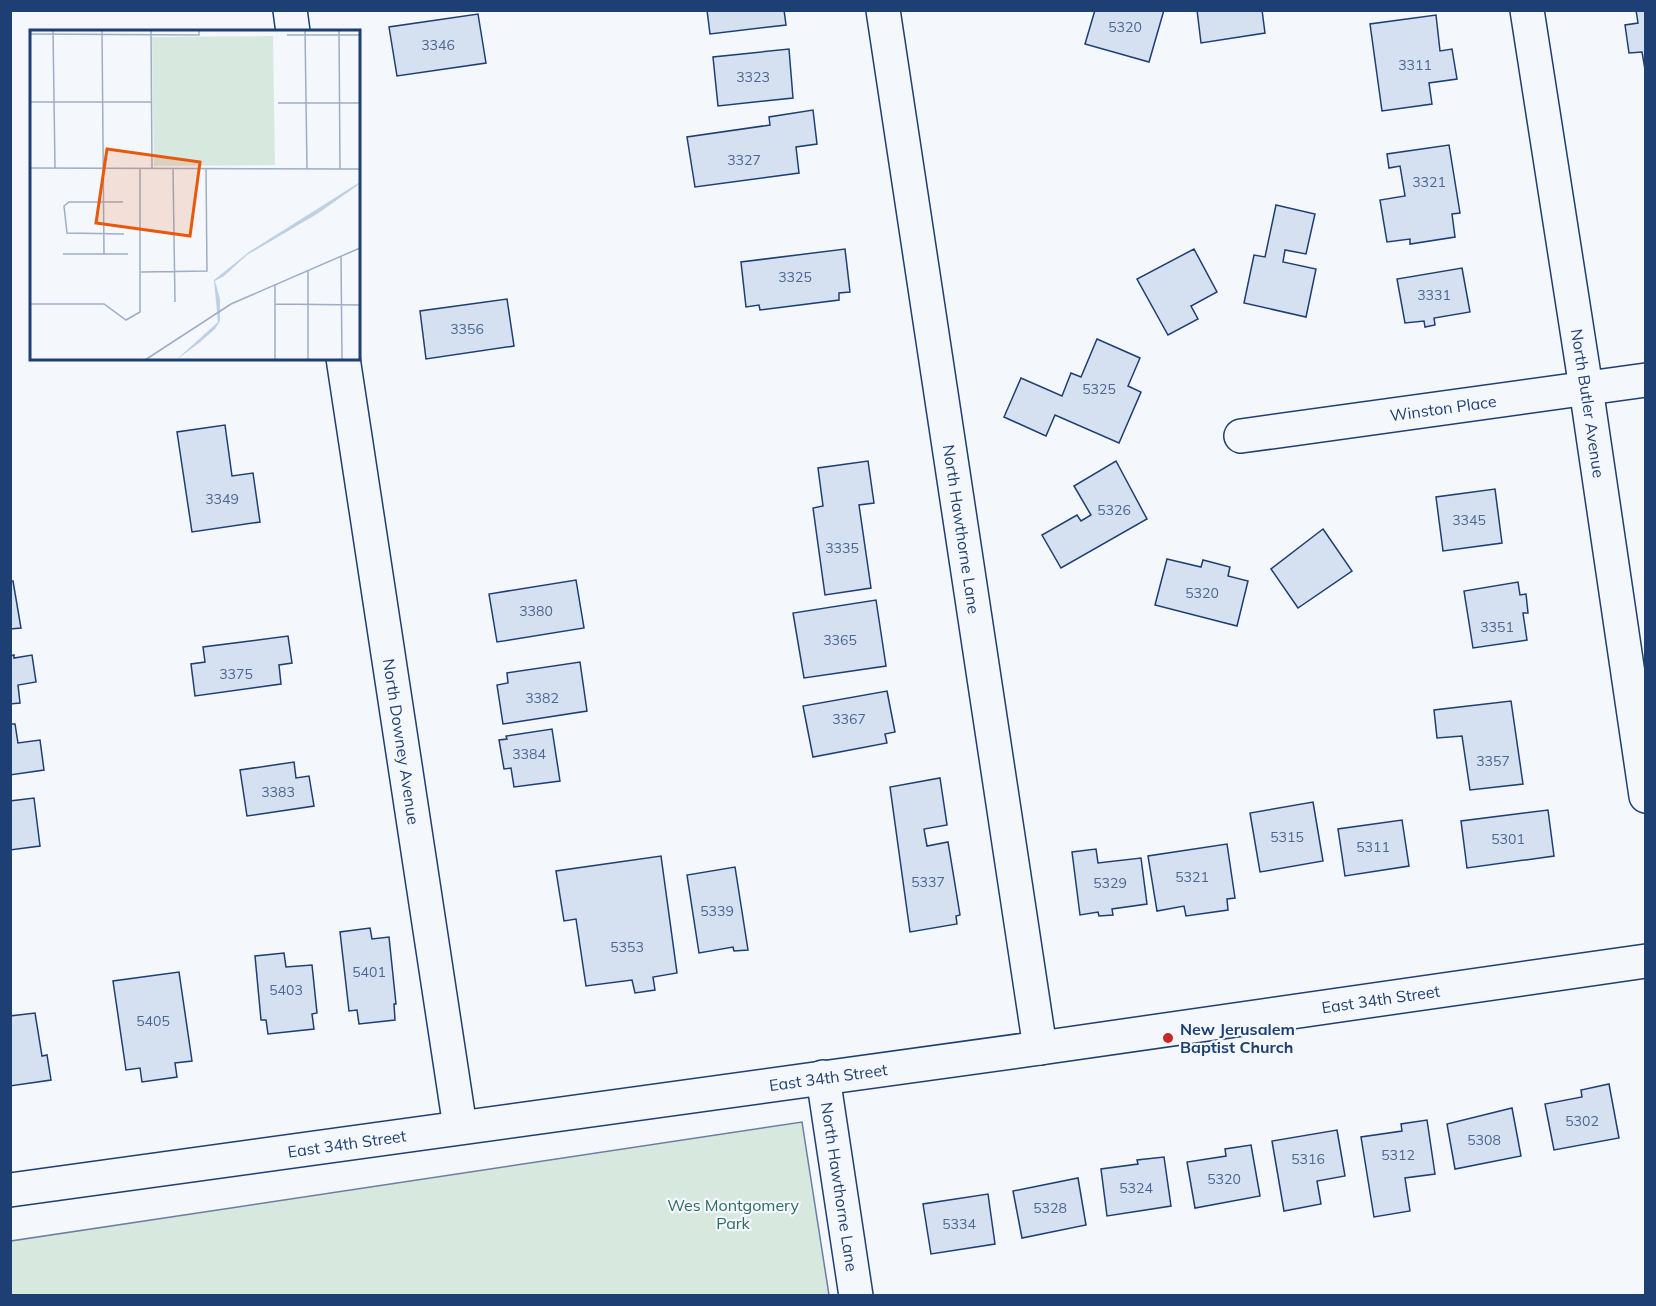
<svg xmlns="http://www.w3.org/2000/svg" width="1656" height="1306" viewBox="0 0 1656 1306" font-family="Mulish,sans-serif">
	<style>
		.green { fill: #d7e8df; stroke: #687fa3; stroke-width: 1.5 }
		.building { fill: #d5e0f0; stroke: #1d3f73; stroke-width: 1.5 }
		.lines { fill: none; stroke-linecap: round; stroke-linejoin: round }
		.minor-casing { stroke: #1d3f73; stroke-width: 36 }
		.secondary-casing { stroke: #1d3f73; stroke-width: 36 }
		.minor { stroke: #f4f7fb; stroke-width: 33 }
		.secondary { stroke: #f4f7fb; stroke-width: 33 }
		.poi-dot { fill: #c62828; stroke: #f4f7fb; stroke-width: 2 }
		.labels { text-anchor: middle; stroke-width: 4.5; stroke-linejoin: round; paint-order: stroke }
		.number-label { font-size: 14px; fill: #4b6792 }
		.street-label { font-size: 16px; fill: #1d3f73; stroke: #f4f7fb }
		.poi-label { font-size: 16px; font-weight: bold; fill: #1d3f73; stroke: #f4f7fb; text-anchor: start }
		.park-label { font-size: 16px; fill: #2c6c60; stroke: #f4f7fb }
		.inset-road { fill: none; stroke: #9eadc5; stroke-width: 1.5 }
		.view { fill: #e8590c; fill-opacity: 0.15; stroke: #e8590c; stroke-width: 3 }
		.inset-edge { fill: none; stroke: #1d3f73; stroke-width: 3 }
	</style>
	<rect width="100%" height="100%" fill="#f4f7fb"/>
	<polygon class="green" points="802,1122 829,1295 11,1295 11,1241"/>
	<g class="building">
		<polygon points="707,10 784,10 786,25 710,34"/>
		<polygon points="1095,10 1164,10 1149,62 1085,44"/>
		<polygon points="1197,10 1262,10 1265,33 1201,43"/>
		<polygon points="1636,10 1646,10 1646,75 1642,52 1629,53 1625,25 1638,23"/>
		<polygon points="478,14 486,63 397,76 389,27"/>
		<polygon points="1436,15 1440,51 1452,49 1457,79 1429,83 1432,104 1382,111 1370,24"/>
		<polygon points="789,49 793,98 718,106 713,57"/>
		<polygon points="813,110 817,144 796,147 799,173 695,187 687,137 770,125 769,117"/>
		<polygon points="1449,145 1460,213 1452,214 1455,237 1410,244 1410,239 1387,242 1380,200 1405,196 1400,166 1389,168 1387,154"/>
		<polygon points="1276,205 1315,214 1306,254 1285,250 1283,262 1316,269 1306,317 1244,303 1254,255 1265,257"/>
		<polygon points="845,249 850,292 839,293 839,300 760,310 759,305 746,307 741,262"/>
		<polygon points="1194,249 1217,292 1191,306 1198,319 1168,335 1137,279"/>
		<polygon points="1462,268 1470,312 1434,318 1435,325 1425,327 1424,321 1405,323 1397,279"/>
		<polygon points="507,299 514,346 426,359 420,311"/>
		<polygon points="1097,339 1140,358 1128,386 1141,392 1119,443 1055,415 1046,436 1004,417 1021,378 1062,396 1071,373 1081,377"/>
		<polygon points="225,425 232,476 253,473 260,522 192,532 177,432"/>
		<polygon points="868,461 874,503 859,505 871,588 825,595 813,508 823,506 818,468"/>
		<polygon points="1116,461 1147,519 1061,568 1042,535 1077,515 1081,521 1091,515 1074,486"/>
		<polygon points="1495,489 1502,543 1443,551 1436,497"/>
		<polygon points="1323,529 1352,571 1298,608 1271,569"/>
		<polygon points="1167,559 1201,567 1203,560 1230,567 1228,576 1248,581 1237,626 1155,605"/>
		<polygon points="576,580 584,628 497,642 489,594"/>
		<polygon points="10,581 13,581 21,628 10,629"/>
		<polygon points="1518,582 1520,595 1526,594 1528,613 1523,613 1527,640 1473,648 1464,591"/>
		<polygon points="876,600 886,666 804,678 793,613"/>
		<polygon points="288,636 292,663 279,665 281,684 195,696 191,664 205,662 203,647"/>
		<polygon points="14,655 14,658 32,655 36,682 18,685 20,703 10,704 10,656"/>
		<polygon points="580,662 587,711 503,724 497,685 508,683 507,673"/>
		<polygon points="887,691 895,732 885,734 887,743 813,757 803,706"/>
		<polygon points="1511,701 1523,784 1470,790 1462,736 1437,738 1434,710"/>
		<polygon points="10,724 15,724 18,743 40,740 44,770 10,775"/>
		<polygon points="552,729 560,781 514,787 511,768 504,769 499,740 507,739 506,736"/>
		<polygon points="294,762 296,778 309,776 314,806 247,816 240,770"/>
		<polygon points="940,778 947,825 924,829 927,846 948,842 960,915 956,916 957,924 910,932 890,787"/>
		<polygon points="34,798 40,846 10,850 10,801"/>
		<polygon points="1313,802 1323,861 1260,872 1250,813"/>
		<polygon points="1548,810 1554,856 1467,868 1461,821"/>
		<polygon points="1402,820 1409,866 1345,876 1338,829"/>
		<polygon points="1227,844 1235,898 1227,899 1228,910 1186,916 1184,906 1157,911 1148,856"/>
		<polygon points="1096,849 1098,863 1141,858 1147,904 1112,909 1113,915 1099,916 1098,912 1080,915 1072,852"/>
		<polygon points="661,856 677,973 653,977 655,990 635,993 632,980 586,986 576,919 564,921 556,871"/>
		<polygon points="735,867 748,950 734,951 733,947 699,953 687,875"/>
		<polygon points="370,928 372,939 389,937 396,1004 394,1004 395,1020 359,1024 357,1010 349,1011 340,932"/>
		<polygon points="284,953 286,967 312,965 317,1013 312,1014 314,1029 268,1034 266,1020 261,1020 255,956"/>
		<polygon points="179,972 192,1061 175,1063 177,1077 142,1082 140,1068 126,1070 113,981"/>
		<polygon points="35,1013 42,1056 47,1055 51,1080 10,1086 10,1016"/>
		<polygon points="1609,1084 1619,1138 1554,1150 1545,1104 1582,1097 1581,1090"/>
		<polygon points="1512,1108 1521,1156 1455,1169 1447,1124"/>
		<polygon points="1427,1120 1435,1174 1405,1178 1410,1211 1374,1217 1361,1137 1402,1131 1401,1124"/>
		<polygon points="1337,1130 1345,1176 1317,1181 1321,1204 1284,1211 1272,1141"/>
		<polygon points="1251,1145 1260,1196 1195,1208 1187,1162 1226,1156 1225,1149"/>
		<polygon points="1164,1157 1171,1206 1107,1216 1101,1169 1138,1164 1137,1160"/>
		<polygon points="1078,1178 1086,1225 1022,1238 1013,1191"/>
		<polygon points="988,1194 995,1244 931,1254 923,1204"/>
	</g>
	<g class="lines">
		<defs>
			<g id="minor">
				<polyline points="290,10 293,32"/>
				<path id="s1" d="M 883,10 L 1040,1048"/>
				<path id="s2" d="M 1527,10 L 1586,388 L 1646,796"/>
				<path id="s3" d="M 343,358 L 460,1127"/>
				<path id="s4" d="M 1241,436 L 1646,380"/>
				<path id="s5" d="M 823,1077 L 856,1296"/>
			</g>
			<g id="secondary">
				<path id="s6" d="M 10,1190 L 1040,1048 L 1646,961"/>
			</g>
		</defs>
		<use href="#minor" class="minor-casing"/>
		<use href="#secondary" class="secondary-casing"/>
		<use href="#minor" class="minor"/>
		<use href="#secondary" class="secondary"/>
	</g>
	<circle class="poi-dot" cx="1168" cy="1038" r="6"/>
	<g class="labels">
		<g class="number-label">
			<text x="1125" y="32">5320</text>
			<text x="438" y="50">3346</text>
			<text x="1415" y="70">3311</text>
			<text x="753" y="82">3323</text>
			<text x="744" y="165">3327</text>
			<text x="1429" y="187">3321</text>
			<text x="795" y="282">3325</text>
			<text x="1434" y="300">3331</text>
			<text x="467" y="334">3356</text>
			<text x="1099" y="394">5325</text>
			<text x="222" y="504">3349</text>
			<text x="1114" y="515">5326</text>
			<text x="1469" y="525">3345</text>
			<text x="842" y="553">3335</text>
			<text x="1202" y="598">5320</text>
			<text x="536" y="616">3380</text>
			<text x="1497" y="632">3351</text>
			<text x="840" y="645">3365</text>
			<text x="236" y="679">3375</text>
			<text x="542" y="703">3382</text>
			<text x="849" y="724">3367</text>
			<text x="529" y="759">3384</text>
			<text x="1493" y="766">3357</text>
			<text x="278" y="797">3383</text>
			<text x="1287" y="842">5315</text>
			<text x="1508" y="844">5301</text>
			<text x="1373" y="852">5311</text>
			<text x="1192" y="882">5321</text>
			<text x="928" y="887">5337</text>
			<text x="1110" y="888">5329</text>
			<text x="717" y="916">5339</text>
			<text x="627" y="952">5353</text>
			<text x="369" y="977">5401</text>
			<text x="286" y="995">5403</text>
			<text x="153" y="1026">5405</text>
			<text x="1582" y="1126">5302</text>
			<text x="1484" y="1145">5308</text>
			<text x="1398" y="1160">5312</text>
			<text x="1308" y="1164">5316</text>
			<text x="1224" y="1184">5320</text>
			<text x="1136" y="1193">5324</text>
			<text x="1050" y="1213">5328</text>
			<text x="959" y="1229">5334</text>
		</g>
		<g class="street-label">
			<text dy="6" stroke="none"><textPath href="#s2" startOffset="398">North Butler Avenue</textPath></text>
			<text dy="6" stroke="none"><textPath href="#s4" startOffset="204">Winston Place</textPath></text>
			<text dy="6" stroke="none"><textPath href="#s1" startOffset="525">North Hawthorne Lane</textPath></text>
			<text dy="6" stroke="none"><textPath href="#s3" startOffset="388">North Downey Avenue</textPath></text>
			<text dy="6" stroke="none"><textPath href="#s6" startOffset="1384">East 34th Street</textPath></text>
			<text dy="6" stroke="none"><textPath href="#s6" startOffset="826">East 34th Street</textPath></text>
			<text dy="6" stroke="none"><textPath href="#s6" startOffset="340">East 34th Street</textPath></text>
			<text dy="6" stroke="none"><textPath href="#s5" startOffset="111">North Hawthorne Lane</textPath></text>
		</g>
		<g class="poi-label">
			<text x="1180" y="1035">New Jerusalem<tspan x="1180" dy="18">Baptist Church</tspan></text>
		</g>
		<g class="park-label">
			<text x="733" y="1211">Wes Montgomery<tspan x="733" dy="18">Park</tspan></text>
		</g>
	</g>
	<g transform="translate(30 30)">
		<rect width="330" height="330" fill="#f4f7fb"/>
		<path d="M 243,6 L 245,135 L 124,136 L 122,7 Z" fill="#d7e8df"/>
		<path d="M 330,152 L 328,155 L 287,184 L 217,225 L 194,246 L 185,251 L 190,269 L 190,291 L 185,299 L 169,313 L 146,330 L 188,292 L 184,250 L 219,222 Z" fill="#bed0e5"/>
		<path class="inset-road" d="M 23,0 L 25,138M 72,0 L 74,224M 121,0 L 122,139M 275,0 L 277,139M 309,0 L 310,139M 0,4 L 169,5 L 169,0M 257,5 L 330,5M 0,72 L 121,72M 248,73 L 330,73M 0,138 L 330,139M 143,139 L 145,272M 93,172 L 39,172 L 34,176 L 37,203 L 94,204M 33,224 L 98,224M 311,226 L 312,330M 278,241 L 278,330M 111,242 L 177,241 L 176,139M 245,254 L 245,330M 0,274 L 74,274 L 96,290 L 110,282 L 110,139M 245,274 L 330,275M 115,330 L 201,274 L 330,218"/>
		<path class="view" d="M 77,119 L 170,132 L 160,206 L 66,193 Z"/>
		<rect width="330" height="330" class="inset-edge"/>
	</g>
	<rect width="1656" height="1306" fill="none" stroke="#1d3f73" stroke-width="24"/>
</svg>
